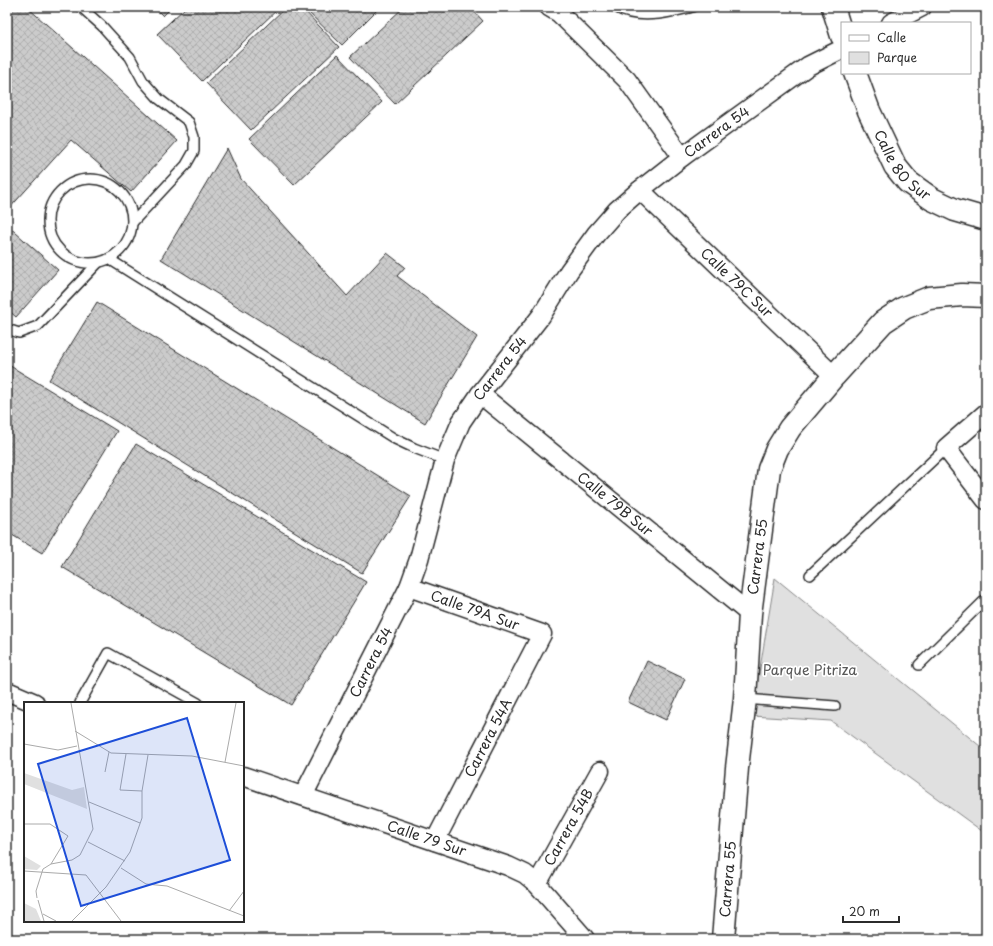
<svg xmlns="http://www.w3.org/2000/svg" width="993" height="946" viewBox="0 0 993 946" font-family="'Playpen Sans',sans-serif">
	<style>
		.park { fill: #e0e0e0; stroke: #868686 }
		.building { fill: url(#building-cross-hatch); stroke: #2b2b2b }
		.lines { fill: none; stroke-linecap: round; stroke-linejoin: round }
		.service-casing { stroke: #2b2b2b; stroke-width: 12 }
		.minor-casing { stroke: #2b2b2b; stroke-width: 21 }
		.tertiary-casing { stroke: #2b2b2b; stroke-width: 25 }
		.service { stroke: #fff; stroke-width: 9 }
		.minor { stroke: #fff; stroke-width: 18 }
		.tertiary { stroke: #fff; stroke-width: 22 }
		.labels { text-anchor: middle; stroke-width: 3.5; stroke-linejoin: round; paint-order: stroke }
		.street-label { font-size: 14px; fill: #2b2b2b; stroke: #fff }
		.park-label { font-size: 14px; fill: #585858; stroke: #fff }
		.inset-road { fill: none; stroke: #aaa; stroke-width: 1 }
		.view { fill: #1d4ed8; fill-opacity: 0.15; stroke: #1d4ed8; stroke-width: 2 }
		.inset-edge { fill: none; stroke: #2b2b2b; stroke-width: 2 }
	</style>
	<defs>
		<pattern id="building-cross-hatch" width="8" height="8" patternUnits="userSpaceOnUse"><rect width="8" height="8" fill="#cbcbcb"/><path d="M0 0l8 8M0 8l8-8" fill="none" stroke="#aeaeae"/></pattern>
	</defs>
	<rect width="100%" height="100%" fill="#fff"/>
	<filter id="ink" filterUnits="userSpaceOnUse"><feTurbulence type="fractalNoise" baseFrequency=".025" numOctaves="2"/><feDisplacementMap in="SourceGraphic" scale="8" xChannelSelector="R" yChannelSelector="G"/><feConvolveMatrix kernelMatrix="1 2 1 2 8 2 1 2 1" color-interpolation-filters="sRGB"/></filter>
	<g filter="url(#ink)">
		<polygon class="park" points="775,578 986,751 986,834 831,721 752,716"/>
		<g class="building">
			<polygon points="7,7 27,7 177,141 131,192 71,140 7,211"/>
			<polygon points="154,7 172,7 163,16"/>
			<polygon points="186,7 280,7 202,81 157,34"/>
			<polygon points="286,7 301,7 339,47 251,130 206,83"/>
			<polygon points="303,7 380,7 342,45"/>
			<polygon points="404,7 470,7 483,21 395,104 350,57"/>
			<polygon points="337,55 382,102 294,185 249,139"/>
			<polygon points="227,148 241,179 347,296 387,253 405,267 397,276 477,337 425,423 161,259"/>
			<polygon points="7,225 58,270 16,317 7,309"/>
			<polygon points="97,302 411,496 362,573 49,380"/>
			<polygon points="7,364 117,431 42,553 7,532"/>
			<polygon points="136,444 366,582 291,705 62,567"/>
			<polygon points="647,661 685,679 666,720 628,702"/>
		</g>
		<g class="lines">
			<defs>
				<g id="service">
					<polyline points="81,7 102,26 130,57 143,81 159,99 189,122 194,137 194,151 186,165 132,223"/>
					<path d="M 615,7 C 639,21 668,13 693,7"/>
					<circle cx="90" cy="221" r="42"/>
					<polyline points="109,259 395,439 414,448 445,460"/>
					<polyline points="7,329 19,333 38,326 98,263"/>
					<polyline points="810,575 946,448"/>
					<polyline points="919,665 986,599"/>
					<polyline points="745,699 835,706"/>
					<polyline points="80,703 108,653 198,703"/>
				</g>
				<g id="minor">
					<polyline points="549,7 559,13 627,80 682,157"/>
					<polyline points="891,23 922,7"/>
					<path id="s1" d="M 640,190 L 834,376"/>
					<path id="s2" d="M 480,394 L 750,614"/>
					<polyline points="986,413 946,448 986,500"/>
					<path id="s3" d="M 409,587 L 542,634 L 435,841"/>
					<polyline points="7,691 35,703"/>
					<path id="s4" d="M 243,776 L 508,866 L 525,874 L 537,884 L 585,939"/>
					<path id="s5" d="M 303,796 L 409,587 L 419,559 L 445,460 L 461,422 L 480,394 L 541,316 L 569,271 L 596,234 L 617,210 L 640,190 L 682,157 L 808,66 L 842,49"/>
					<path id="s6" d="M 537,884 L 600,771"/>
				</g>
				<g id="tertiary">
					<polyline points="833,7 842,36"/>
					<path id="s7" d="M 855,73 L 869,111 L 895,166 L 908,182 L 932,199 L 955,210 L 986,219"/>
					<path id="s8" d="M 723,939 L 737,768 L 745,699 L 750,614 L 769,469 L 777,449 L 790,428 L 834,376 L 883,322 L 904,308 L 929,298 L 962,295 L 986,296"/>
				</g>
			</defs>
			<use href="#service" class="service-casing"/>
			<use href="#minor" class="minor-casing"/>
			<use href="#tertiary" class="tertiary-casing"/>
			<use href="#service" class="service"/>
			<use href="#minor" class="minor"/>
			<use href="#tertiary" class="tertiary"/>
		</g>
	</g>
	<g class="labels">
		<g class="street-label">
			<text dy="5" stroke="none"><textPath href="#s5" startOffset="798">Carrera 54</textPath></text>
			<text dy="5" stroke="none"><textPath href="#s7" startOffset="105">Calle 80 Sur</textPath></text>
			<text dy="5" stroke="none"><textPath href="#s1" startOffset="134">Calle 79C Sur</textPath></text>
			<text dy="5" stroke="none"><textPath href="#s5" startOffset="474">Carrera 54</textPath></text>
			<text dy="5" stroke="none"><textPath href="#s2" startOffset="174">Calle 79B Sur</textPath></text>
			<text dy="5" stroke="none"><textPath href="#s8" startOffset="384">Carrera 55</textPath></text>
			<text dy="5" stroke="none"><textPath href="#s3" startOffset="70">Calle 79A Sur</textPath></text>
			<text dy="5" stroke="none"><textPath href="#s5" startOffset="150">Carrera 54</textPath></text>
			<text transform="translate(488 738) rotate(-63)" y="5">Carrera 54A</text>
			<text dy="5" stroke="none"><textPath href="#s6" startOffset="65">Carrera 54B</textPath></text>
			<text dy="5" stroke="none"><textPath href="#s4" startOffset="194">Calle 79 Sur</textPath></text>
			<text dy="5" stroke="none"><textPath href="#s8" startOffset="60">Carrera 55</textPath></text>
		</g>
		<g class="park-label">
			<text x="810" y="675">Parque Pitriza</text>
		</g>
	</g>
	<g transform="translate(24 702)">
		<rect width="220" height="220" fill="#fff"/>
		<path d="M 0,154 L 17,164 L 13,168 L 0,167 Z" fill="#e0e0e0"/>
		<path d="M 0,71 L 48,88 L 60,85 L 63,107 L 0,82 ZM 0,201 L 12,207 L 17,219 L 0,219 Z" fill="#e0e0e0"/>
		<path class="inset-road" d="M 51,29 L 87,51 L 168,54 L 220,64M 0,42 L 34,48 L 53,44M 102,52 L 96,88 L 118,89M 201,60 L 212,1M 81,70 L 85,50M 65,100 L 116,121M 0,122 L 26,122 L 44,134 L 27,162M 64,140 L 101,159M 97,166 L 122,182 L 143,184 L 220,214M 0,169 L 62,173 L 97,219M 13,196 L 12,189 L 19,167 L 27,162 L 48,158 L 56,153 L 69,127 L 47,1M 14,198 L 20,219M 205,209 L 220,189M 19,212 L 32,219M 48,219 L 82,185 L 106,150 L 118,116 L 118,89 L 124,53"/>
		<path class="view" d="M 163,16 L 206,158 L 57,204 L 14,62 Z"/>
		<rect width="220" height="220" class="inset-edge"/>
	</g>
	<rect width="993" height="946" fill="none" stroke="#fff" stroke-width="24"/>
	<rect x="12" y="12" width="969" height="922" fill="none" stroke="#2b2b2b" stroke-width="1.5" filter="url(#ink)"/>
	<rect x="841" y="22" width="130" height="52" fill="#ffffff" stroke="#aaaaaa"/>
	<rect x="849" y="35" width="20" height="6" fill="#ffffff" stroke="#aaaaaa"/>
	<text x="877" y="42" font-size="12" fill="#2b2b2b">Calle</text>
	<rect x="849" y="52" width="20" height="12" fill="#e0e0e0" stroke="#aaaaaa"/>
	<text x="877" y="62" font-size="12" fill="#2b2b2b">Parque</text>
	<path d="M843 916v6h56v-6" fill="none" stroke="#2b2b2b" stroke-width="2"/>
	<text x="849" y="916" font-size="12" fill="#2b2b2b" stroke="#ffffff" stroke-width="3" paint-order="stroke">20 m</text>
</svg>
